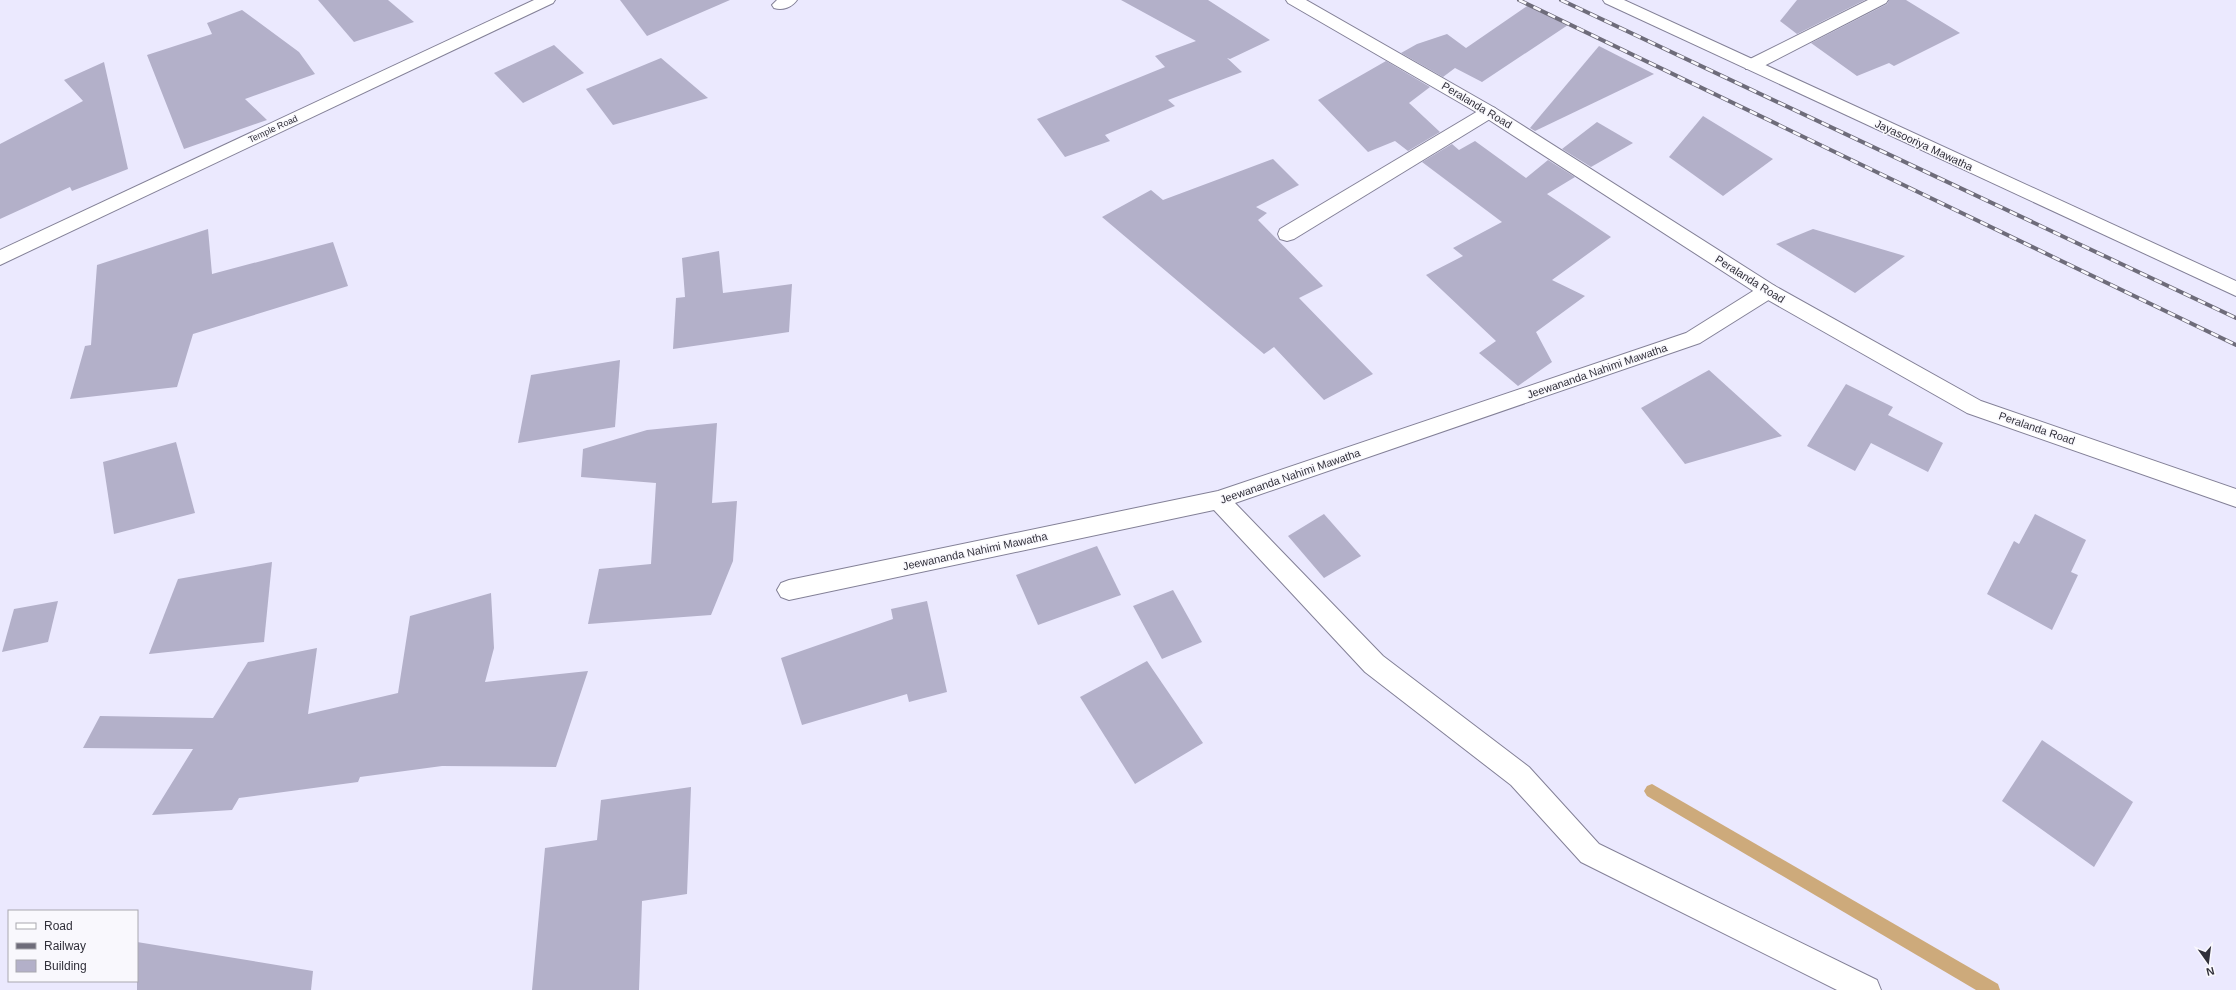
<svg xmlns="http://www.w3.org/2000/svg" width="2236" height="990" viewBox="0 0 2236 990" font-family="Arial,sans-serif">
	<style>
		.lines { fill: none; stroke-linecap: round; stroke-linejoin: round }
		.stream { fill: #cdaa7b; fill-rule: evenodd }
		.building { fill: #b3b0c9 }
		.service-casing { stroke: #838097; stroke-width: 2 }
		.minor-casing { stroke: #838097; stroke-width: 2 }
		.tertiary-casing { stroke: #838097; stroke-width: 2 }
		.primary-casing { stroke: #838097; stroke-width: 2 }
		.service { fill: #fff; fill-rule: evenodd }
		.minor { fill: #fff; fill-rule: evenodd }
		.tertiary { fill: #fff; fill-rule: evenodd }
		.primary { fill: #fff; fill-rule: evenodd }
		.rail-casing { stroke: #6e6c7a; stroke-width: 4 }
		.rail { stroke: #f9f8fd; stroke-width: 2.5; stroke-dasharray: 8; stroke-linecap: butt }
		.labels { text-anchor: middle; stroke-width: 3; stroke-linejoin: round; paint-order: stroke }
		.far-street-label { font-size: 9px; fill: #31303a; stroke: #f9f8fd }
		.street-label { font-size: 11px; fill: #31303a; stroke: #f9f8fd }
	</style>
	<rect width="100%" height="100%" fill="#ebe9fe"/>
	<g class="lines">
		<polygon class="stream" points="1652,784 1998,984 2000,990 1976,990 1647,796 1644,791 1647,786"/>
	</g>
	<g class="building">
		<polygon points="318,0 388,0 414,22 354,42"/>
		<polygon points="620,0 730,0 647,36"/>
		<polygon points="1121,0 1208,0 1270,40 1230,59 1227,58 1242,72 1168,100 1175,106 1105,135 1110,141 1065,157 1037,119 1165,67 1155,56 1196,41"/>
		<polygon points="1797,0 1865,0 1797,34 1780,21"/>
		<polygon points="1889,0 1906,0 1960,33 1894,66 1889,63 1857,76 1811,43 1887,4"/>
		<polygon points="1530,4 1568,25 1482,82 1455,68 1443,77 1401,53 1417,44 1447,34 1466,48"/>
		<polygon points="242,10 299,52 315,74 245,99 267,120 184,149 147,55 212,34 207,23"/>
		<polygon points="554,45 584,73 523,103 494,73"/>
		<polygon points="1599,46 1654,74 1535,131 1530,128"/>
		<polygon points="661,58 708,98 613,125 586,89"/>
		<polygon points="1386,61 1430,87 1409,103 1440,132 1408,151 1395,141 1368,152 1318,100"/>
		<polygon points="104,62 128,169 72,191 70,187 0,219 0,144 83,101 64,80"/>
		<polygon points="1703,116 1773,159 1723,196 1669,157"/>
		<polygon points="1597,122 1633,143 1591,167 1562,149"/>
		<polygon points="1475,141 1526,178 1548,160 1575,177 1547,194 1611,237 1552,280 1585,296 1536,332 1552,362 1518,386 1479,353 1496,341 1426,275 1463,256 1453,248 1502,222 1422,162 1452,144 1459,150"/>
		<polygon points="1273,159 1299,185 1256,207 1267,213 1258,220 1323,286 1299,298 1373,374 1324,400 1274,347 1264,354 1102,217 1151,190 1163,200"/>
		<polygon points="208,229 212,274 333,242 348,286 193,334 177,387 70,399 85,346 91,345 97,265"/>
		<polygon points="1813,229 1905,256 1855,293 1776,244"/>
		<polygon points="719,251 723,293 792,284 789,332 673,349 676,298 685,297 682,258"/>
		<polygon points="620,360 615,427 518,443 531,375"/>
		<polygon points="1709,370 1782,436 1685,464 1641,408"/>
		<polygon points="1846,384 1893,407 1888,415 1943,443 1928,472 1871,443 1855,471 1807,446"/>
		<polygon points="717,423 712,503 737,501 733,561 711,615 588,624 599,569 651,564 656,483 581,477 583,449 647,430"/>
		<polygon points="176,442 195,513 114,534 103,462"/>
		<polygon points="1324,514 1361,556 1324,578 1288,536"/>
		<polygon points="2035,514 2086,540 2071,572 2078,575 2052,630 1987,594 2014,541 2019,544"/>
		<polygon points="1097,546 1121,595 1038,625 1016,575"/>
		<polygon points="272,562 264,642 149,654 178,579"/>
		<polygon points="1173,590 1202,642 1162,659 1133,606"/>
		<polygon points="491,593 494,648 485,682 588,671 556,767 442,766 360,777 358,782 239,798 232,810 152,815 193,749 83,748 100,716 213,718 248,662 317,648 308,714 398,693 410,616"/>
		<polygon points="58,601 48,642 2,652 14,609"/>
		<polygon points="927,601 947,692 909,702 907,694 802,725 781,658 893,619 891,609"/>
		<polygon points="1147,661 1203,743 1135,784 1080,697"/>
		<polygon points="2042,740 2133,802 2094,867 2002,801"/>
		<polygon points="691,787 687,894 642,901 639,990 532,990 545,848 597,840 601,800"/>
		<polygon points="137,942 313,971 311,990 137,990"/>
	</g>
	<g class="lines">
		<defs>
			<polygon id="service" points="1489,106 1495,108 1498,112 1495,116 1294,239 1287,241 1280,239 1278,234 1280,229 1483,108"/>
			<g id="minor">
				<polygon points="534,0 555,0 553,3 0,265 0,250"/>
				<path d="M 777,0 L 797,0 C 792,7 783,11 774,8 L 772,5 Z"/>
				<polygon points="1868,0 1888,0 1886,3 1758,69 1746,69 1744,65 1746,61"/>
				<polygon points="1768,284 1775,286 1778,291 1775,296 1700,343 1235,503 1383,656 1529,767 1599,844 1877,980 1881,990 1837,990 1581,862 1511,785 1365,672 1214,510 789,600 781,597 777,590 781,583 789,580 1218,491 1686,333 1761,286"/>
			</g>
			<polygon id="tertiary" points="1603,0 1624,0 2236,281 2236,296 1605,3"/>
			<polygon id="primary" points="1286,0 1306,0 1495,108 1775,286 1981,401 2236,489 2236,507 1967,413 1761,296 1483,116 1288,3"/>
		</defs>
		<use href="#service" class="service-casing"/>
		<use href="#minor" class="minor-casing"/>
		<use href="#tertiary" class="tertiary-casing"/>
		<use href="#primary" class="primary-casing"/>
		<use href="#service" class="service"/>
		<use href="#minor" class="minor"/>
		<use href="#tertiary" class="tertiary"/>
		<use href="#primary" class="primary"/>
		<defs>
			<g id="rail">
				<polyline points="1519,0 2236,345"/>
				<polyline points="1561,0 2236,318"/>
			</g>
		</defs>
		<use href="#rail" class="rail-casing"/>
		<use href="#rail" class="rail"/>
	</g>
	<g class="labels">
		<g class="far-street-label">
			<text transform="translate(273 129) rotate(-25)" y="3">Temple Road</text>
		</g>
		<g class="street-label">
			<text transform="translate(1477 105) rotate(31)" y="4">Peralanda Road</text>
			<text transform="translate(1924 145) rotate(25)" y="4">Jayasooriya Mawatha</text>
			<text transform="translate(1750 279) rotate(32)" y="4">Peralanda Road</text>
			<text transform="translate(1597 371) rotate(-19)" y="4">Jeewananda Nahimi Mawatha</text>
			<text transform="translate(2037 428) rotate(19)" y="4">Peralanda Road</text>
			<text transform="translate(1290 476) rotate(-19)" y="4">Jeewananda Nahimi Mawatha</text>
			<text transform="translate(975 551) rotate(-12)" y="4">Jeewananda Nahimi Mawatha</text>
		</g>
	</g>
	<rect x="8" y="910" width="130" height="72" fill="#f9f8fd" stroke="#a9a8af"/>
	<rect x="16" y="923" width="20" height="6" fill="#ffffff" stroke="#a9a8af"/>
	<text x="44" y="930" font-size="12" fill="#31303a">Road</text>
	<rect x="16" y="943" width="20" height="6" fill="#6e6c7a" stroke="#a9a8af"/>
	<text x="44" y="950" font-size="12" fill="#31303a">Railway</text>
	<rect x="16" y="960" width="20" height="12" fill="#b3b0c9" stroke="#a9a8af"/>
	<text x="44" y="970" font-size="12" fill="#31303a">Building</text>
	<g transform="translate(2208 962) rotate(166)" stroke="#f9f8fd" stroke-width="3" paint-order="stroke">
	<path d="M0-3L7 15L0 10L-7 15Z" fill="#31303a"/>
	<text y="-6" font-size="11" font-weight="bold" text-anchor="middle" fill="#31303a">N</text>
	</g>
</svg>
